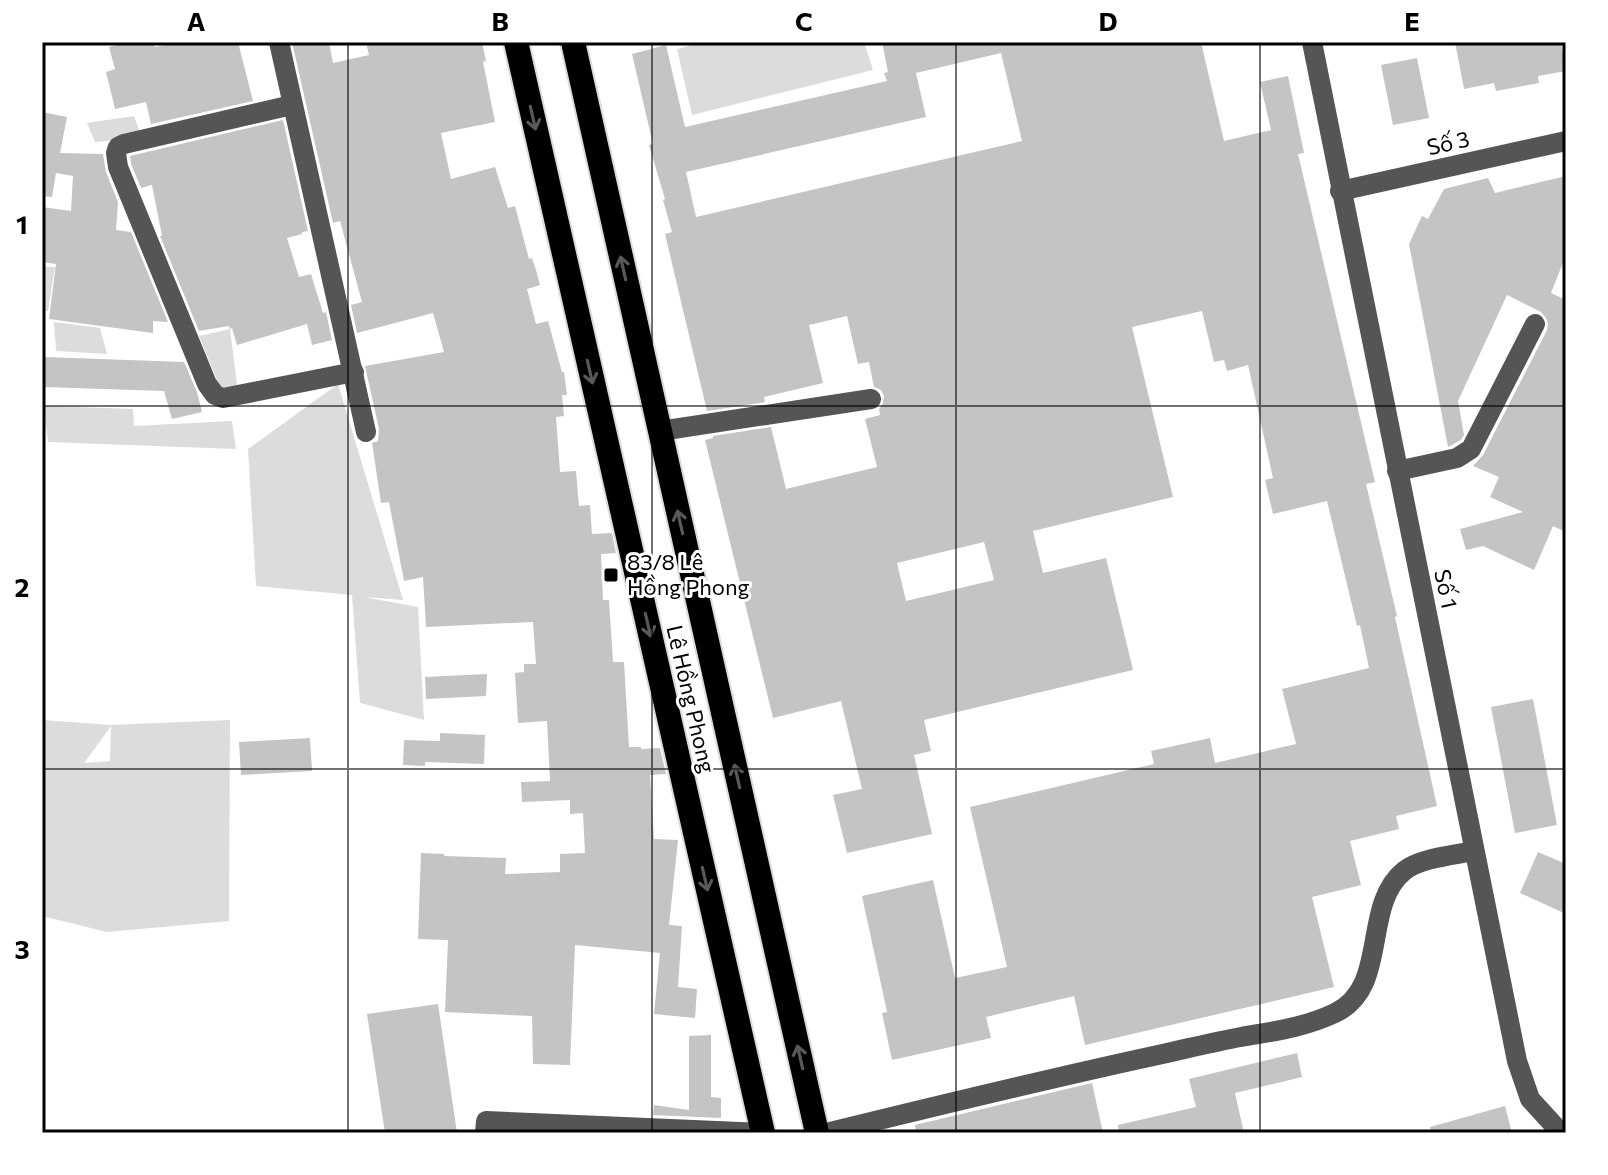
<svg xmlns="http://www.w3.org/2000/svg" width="1608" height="1175" viewBox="0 0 1608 1175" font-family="Commissioner,sans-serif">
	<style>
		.green { fill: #dcdcdc; fill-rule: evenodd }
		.building { fill: #c4c4c4; fill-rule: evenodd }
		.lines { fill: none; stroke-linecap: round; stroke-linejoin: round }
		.highway-casing { stroke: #dbdbdb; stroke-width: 28 }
		.minor { stroke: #555; stroke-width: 20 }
		.highway { stroke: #000; stroke-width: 24 }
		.oneway { stroke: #595959 }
		.grid { fill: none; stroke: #000; stroke-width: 2; stroke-opacity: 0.55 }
		.poi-dot { fill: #000; stroke: #fff; stroke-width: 3 }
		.labels { text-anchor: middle; stroke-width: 6; stroke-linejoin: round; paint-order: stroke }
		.street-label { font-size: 22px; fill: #000; stroke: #fff }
		.poi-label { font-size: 22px; fill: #000; stroke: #fff; text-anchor: start }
		.neatline { fill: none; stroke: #000; stroke-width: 3 }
		.grid-label { font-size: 26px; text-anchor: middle; font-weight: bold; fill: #000 }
	</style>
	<rect width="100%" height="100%" fill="#fff"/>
	<g class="green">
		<polygon points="703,42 864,42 873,70 692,115 677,49"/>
		<polygon points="134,116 142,138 95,142 87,123"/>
		<polygon points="42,267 55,267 48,311 42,311"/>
		<polygon points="54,322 100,328 107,354 56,351"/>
		<polygon points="230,329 238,392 222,392 199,336"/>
		<polygon points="338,384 403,600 364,597 418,607 424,720 360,703 352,595 256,586 248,449"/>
		<polygon points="44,406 133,409 134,426 232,421 236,449 48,442"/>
		<path d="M 42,720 L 111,725 L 230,720 L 229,921 L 107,932 L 42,916 ZM 111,726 L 110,761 L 85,763 L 85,762 Z"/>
	</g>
	<g class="building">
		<polygon points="128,42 153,42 155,47 178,42 238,42 253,101 151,124 146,102 115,109 106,72 115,69 109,47"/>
		<polygon points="292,42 329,42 333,63 369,55 366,42 482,42 486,61 483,62 495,122 441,133 451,179 495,167 508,208 515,206 529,259 532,258 536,270 540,285 527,289 536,324 548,321 562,372 564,372 567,395 562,395 564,416 556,417 560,472 576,471 579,506 590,505 592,534 612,533 616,553 601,554 603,600 609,600 613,662 624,662 629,747 641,747 641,749 660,748 666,774 650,775 654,839 678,840 669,925 682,926 678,987 697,989 695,1018 654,1014 660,953 575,945 570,1065 533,1064 532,1016 445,1012 448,940 418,939 421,853 444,854 444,856 506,858 505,874 560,872 560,854 585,853 583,813 570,814 570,800 522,802 521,782 550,781 547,721 518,723 515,673 524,672 524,664 536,664 533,622 426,627 423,577 404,581 389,502 381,503 372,443 378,441 379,429 365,366 444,352 433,313 357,333 351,305 362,302 340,221 333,223"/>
		<path d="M 882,42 L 1201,42 L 1224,141 L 1271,130 L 1260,82 L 1288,76 L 1304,153 L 1298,154 L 1375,482 L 1366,484 L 1397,616 L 1395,617 L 1437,806 L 1396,816 L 1399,829 L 1350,841 L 1361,885 L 1312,897 L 1334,987 L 1085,1045 L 1074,996 L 986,1017 L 991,1038 L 892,1060 L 882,1013 L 887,1012 L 862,896 L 933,880 L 955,978 L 1007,967 L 970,807 L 1154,764 L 1151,751 L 1210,738 L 1215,763 L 1296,744 L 1282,689 L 1369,668 L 1360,625 L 1357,626 L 1327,501 L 1273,514 L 1265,480 L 1273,478 L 1248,365 L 1227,371 L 1224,360 L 1214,362 L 1202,311 L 1132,327 L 1173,497 L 1033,531 L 1043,573 L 1106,558 L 1133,670 L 924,720 L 931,751 L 914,755 L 932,834 L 847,853 L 833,795 L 862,789 L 841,701 L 773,718 L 705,440 L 713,438 L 713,436 L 771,427 L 786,489 L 877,467 L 865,419 L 880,415 L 879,409 L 883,403 L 884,396 L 881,390 L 874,387 L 869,362 L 858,364 L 847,316 L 809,325 L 823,383 L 764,397 L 765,402 L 707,411 L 665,234 L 672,232 L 663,200 L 665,199 L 649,145 L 653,144 L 632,54 L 666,45 L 685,127 L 887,81 L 884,73 L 888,72 ZM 1001,53 L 1022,141 L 696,217 L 686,172 L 926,117 L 916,73 ZM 984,542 L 994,580 L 906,601 L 897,563 Z"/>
		<polygon points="1455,42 1561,42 1566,71 1538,76 1539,83 1496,91 1494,83 1464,89"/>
		<polygon points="1417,58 1429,118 1393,125 1381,65"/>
		<polygon points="42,112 67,117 60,153 103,154 106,172 118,202 116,230 131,232 168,322 153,321 153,333 49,319 56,264 42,262 42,207 71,211 73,176 56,173 52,197 42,196"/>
		<polygon points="283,120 308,231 302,232 302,234 287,238 299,277 311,274 323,313 326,312 332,340 312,345 307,324 237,345 232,328 230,329 229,326 199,331 160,236 162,236 152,185 141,188 131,164 130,156"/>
		<polygon points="1566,176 1566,255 1551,293 1566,300 1566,532 1553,526 1534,570 1483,546 1466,550 1460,529 1523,512 1490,497 1499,477 1473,466 1483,455 1547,330 1548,324 1546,318 1541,312 1507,295 1458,401 1464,435 1461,440 1448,447 1409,244 1422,216 1428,219 1444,189 1488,178 1495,193"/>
		<polygon points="45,357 184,362 197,392 202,412 172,419 164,391 44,387"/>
		<polygon points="487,674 486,696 426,699 425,677"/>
		<polygon points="1533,699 1557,825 1515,833 1491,707"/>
		<polygon points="440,733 485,735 484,764 425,762 425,766 403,765 404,740 440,741"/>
		<polygon points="310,738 312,771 241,775 239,742"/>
		<polygon points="1538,852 1566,864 1566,914 1520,893"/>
		<polygon points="438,1004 457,1133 385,1133 367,1014"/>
		<polygon points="711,1035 711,1097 721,1098 721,1118 653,1115 654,1105 689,1110 689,1036"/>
		<polygon points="1297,1053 1302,1077 1235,1093 1244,1133 1119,1133 1118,1125 1196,1107 1189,1079"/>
		<polygon points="1092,1083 1103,1133 916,1133 915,1125"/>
		<polygon points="1505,1106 1512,1133 1431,1133 1430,1127"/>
	</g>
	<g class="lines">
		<defs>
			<g id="highway">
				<polyline points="516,42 763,1133"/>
				<polyline points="573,42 817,1133"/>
			</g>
		</defs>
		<use href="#highway" class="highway-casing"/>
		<g class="minor">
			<polyline points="279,42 366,432"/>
			<polyline points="1312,42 1517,1061 1530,1099 1561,1133"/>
			<polyline points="292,105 124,144 118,147 116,153 118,167 207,384 215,395 223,398 354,372"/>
			<polyline points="1340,191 1566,141"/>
			<polyline points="660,431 871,399"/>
			<polyline points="1397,471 1457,458 1471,449 1535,324"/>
			<polyline points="485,1133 486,1121 763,1133"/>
			<path d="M 826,1133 C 936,1106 1047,1079 1158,1055 C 1186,1049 1213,1042 1241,1037 C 1275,1031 1303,1028 1335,1013 C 1390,987 1361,906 1404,871 C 1420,858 1455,855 1474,851"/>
		</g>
		<use href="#highway" class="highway"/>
	</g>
	<defs><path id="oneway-shaft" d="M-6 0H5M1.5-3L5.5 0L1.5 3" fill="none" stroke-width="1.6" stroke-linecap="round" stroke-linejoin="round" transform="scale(2)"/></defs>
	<g class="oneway">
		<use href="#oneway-shaft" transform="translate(533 118) rotate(77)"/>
		<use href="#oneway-shaft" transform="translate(623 268) rotate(-103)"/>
		<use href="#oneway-shaft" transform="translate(590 372) rotate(77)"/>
		<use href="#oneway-shaft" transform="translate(680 522) rotate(-103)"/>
		<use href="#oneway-shaft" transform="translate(648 625) rotate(77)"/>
		<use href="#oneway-shaft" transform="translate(737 776) rotate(-103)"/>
		<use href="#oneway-shaft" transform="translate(705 879) rotate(77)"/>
		<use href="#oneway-shaft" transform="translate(800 1057) rotate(-103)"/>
	</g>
	<path class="grid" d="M 348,42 L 348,1133M 652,42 L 652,1133M 956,42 L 956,1133M 1260,42 L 1260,1133M 42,406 L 1566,406M 42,769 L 1566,769"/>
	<rect class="poi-dot" x="603" y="567" width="16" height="16" rx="4"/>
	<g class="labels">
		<g class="street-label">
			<text transform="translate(1448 143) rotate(-13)" y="8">Số 3</text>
			<text transform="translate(1446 589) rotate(78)" y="8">Số 1</text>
			<text transform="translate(691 699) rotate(77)" y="8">Lê Hồng Phong</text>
		</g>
		<g class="poi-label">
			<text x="627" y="570">83/8 Lê<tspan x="627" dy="25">Hồng Phong</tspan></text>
		</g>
	</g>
	<rect width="1608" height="1175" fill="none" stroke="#ffffff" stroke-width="88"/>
	<rect x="44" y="44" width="1520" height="1087" class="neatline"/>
	<g class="grid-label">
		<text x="196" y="31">A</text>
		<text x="500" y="31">B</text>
		<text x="804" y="31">C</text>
		<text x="1108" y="31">D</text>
		<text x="1412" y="31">E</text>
		<text x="22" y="234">1</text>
		<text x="22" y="597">2</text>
		<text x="22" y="959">3</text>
	</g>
</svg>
